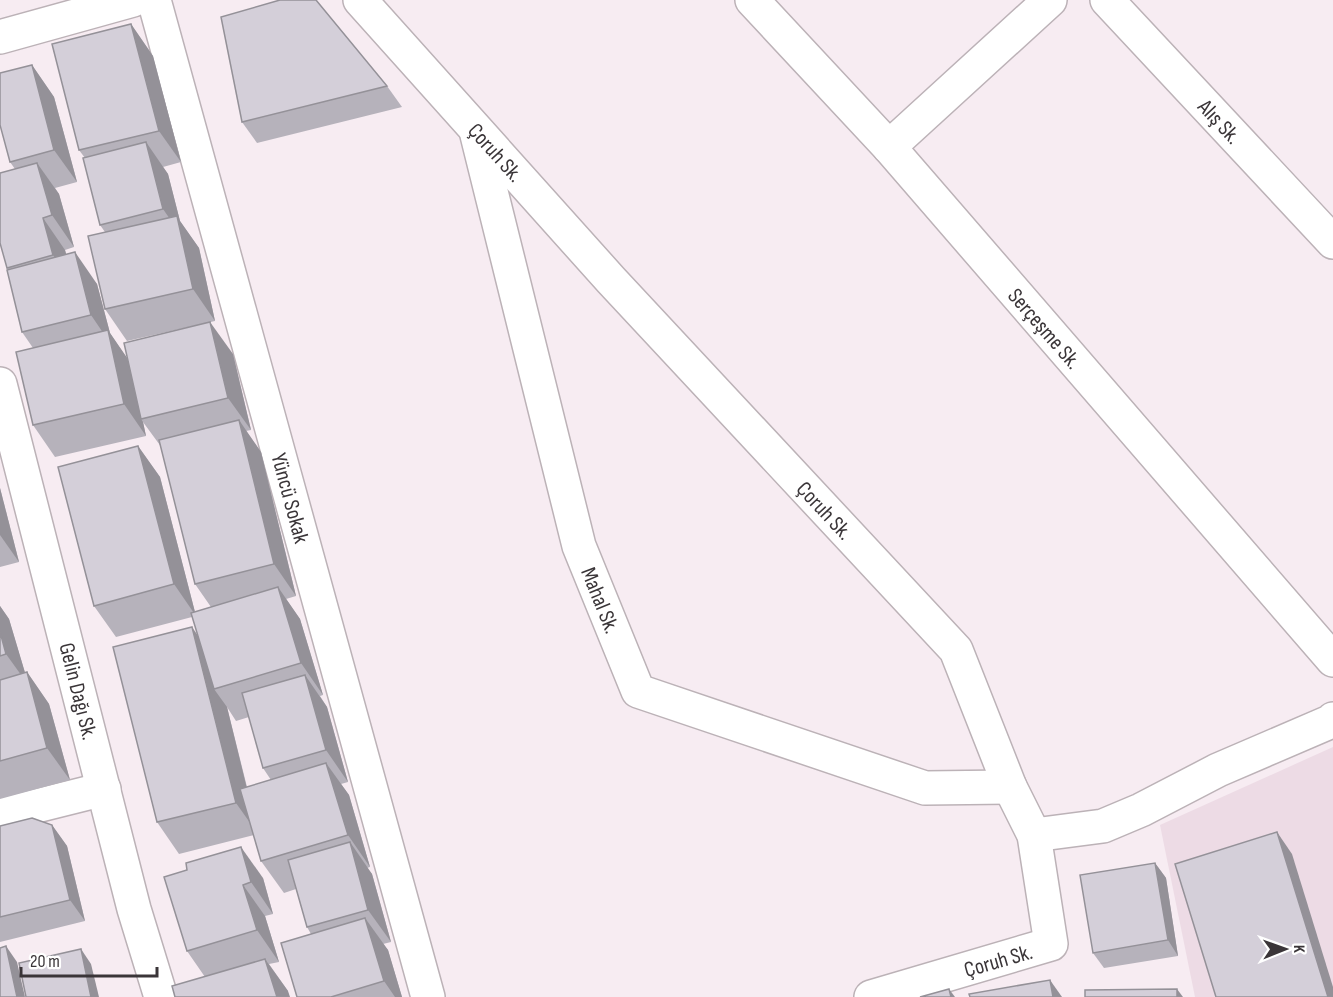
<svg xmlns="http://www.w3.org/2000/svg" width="1333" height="997" viewBox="0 0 1333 997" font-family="'Sofia Sans Condensed',sans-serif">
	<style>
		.built { fill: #eddbe5 }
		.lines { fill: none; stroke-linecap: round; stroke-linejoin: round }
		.minor-casing { stroke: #bcb2b7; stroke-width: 36 }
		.minor { stroke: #fff; stroke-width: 33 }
		.wall { fill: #b6b2bb; fill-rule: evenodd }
		.shaded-wall { fill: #949198 }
		.building { fill: #d4cfd9; stroke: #949198; stroke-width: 1.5 }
		.labels { text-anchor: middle; stroke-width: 4.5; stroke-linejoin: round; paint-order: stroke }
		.street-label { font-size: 22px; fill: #3a3538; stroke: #fff }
	</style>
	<rect width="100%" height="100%" fill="#f7ecf2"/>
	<polygon class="built" points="1333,747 1333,997 1195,997 1160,825"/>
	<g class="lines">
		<defs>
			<g id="minor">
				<polyline points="154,0 428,997"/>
				<polyline points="360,0 611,280 956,650 1010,787 1034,835 1051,944 871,997"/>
				<polyline points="752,0 889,147 1333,660"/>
				<polyline points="1107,0 1333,242"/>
				<polyline points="0,37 133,0"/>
				<polyline points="477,135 579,546 638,691 925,788 1010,787"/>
				<polyline points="889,147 1050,0"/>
				<polyline points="0,384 134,909 161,997"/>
				<polyline points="0,815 104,789"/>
				<polyline points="1034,835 1103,826 1141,810 1218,770 1332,721 1333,719"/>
			</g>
		</defs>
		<use href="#minor" class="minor-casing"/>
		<use href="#minor" class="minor"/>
	</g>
	<g class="wall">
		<polygon points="131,24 153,56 181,162 163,167 168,174 180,221 199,248 215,321 127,341 105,309 105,232 100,225 85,158 79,150"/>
		<path d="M 32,65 L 54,97 L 77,182 L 55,188 L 59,194 L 74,247 L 65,250 L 66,254 L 97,284 L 110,333 L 127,359 L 233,354 L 251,430 L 246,431 L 261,452 L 296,596 L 286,599 L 300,619 L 323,695 L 320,696 L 327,707 L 348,782 L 341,784 L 349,795 L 370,867 L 367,868 L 372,874 L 391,942 L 383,944 L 388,950 L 402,997 L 297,997 L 311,934 L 307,927 L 296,889 L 284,893 L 261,861 L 254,835 L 179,854 L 157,822 L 198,635 L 192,617 L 116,637 L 94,606 L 138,446 L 160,477 L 195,612 L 211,607 L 195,584 L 162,448 L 143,422 L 146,436 L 55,457 L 33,425 L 33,348 L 22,332 L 7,268 L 15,169 L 10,162 ZM 227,707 L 236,721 L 249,717 L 263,768 L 271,780 L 247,787 Z"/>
		<polygon points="387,86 402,107 257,143 242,122"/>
		<polygon points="0,488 19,562 0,567"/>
		<polygon points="0,606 9,619 25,673 27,672 49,704 70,780 0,799"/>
		<polygon points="52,825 67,846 85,921 0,942 0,826"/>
		<polygon points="1155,863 1166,878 1178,956 1104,968 1093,953"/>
		<polygon points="164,877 263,878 273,914 265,916 279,962 269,964 288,991 205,977 187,951"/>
	</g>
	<g class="shaded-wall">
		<polygon points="131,24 153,56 181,162 159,131"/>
		<polygon points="32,65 54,97 77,182 54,150"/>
		<polygon points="146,142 168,174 180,221 199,248 215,321 193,289 181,235 163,209"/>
		<polygon points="37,163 59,194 74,247 52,215"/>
		<polygon points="43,218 65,250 75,287 53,255"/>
		<polygon points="75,252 97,284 110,333 130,362 141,419 143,422 146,436 124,404 110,343 91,315"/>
		<polygon points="210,322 233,354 251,430 228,398"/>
		<polygon points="239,420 261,452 296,596 274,564"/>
		<polygon points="138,446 160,477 196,616 174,584"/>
		<polygon points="0,488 19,562 0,535"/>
		<polygon points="278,587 300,619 323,695 301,663"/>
		<polygon points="0,606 9,619 29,686 6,654 0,632"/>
		<polygon points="192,627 214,659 214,689 227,707 258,834 236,803"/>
		<polygon points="27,672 49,704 70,780 47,748"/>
		<polygon points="305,675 327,707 348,782 326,750"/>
		<polygon points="326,763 349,795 370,867 348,835"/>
		<polygon points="52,825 67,846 85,921 70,900"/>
		<polygon points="1277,832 1292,854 1333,987 1333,997 1328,997"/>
		<polygon points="350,842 372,874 391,942 368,910"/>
		<polygon points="241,847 263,878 273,914 251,882"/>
		<polygon points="1155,863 1166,878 1178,956 1168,940"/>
		<polygon points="243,885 265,916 279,962 257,930"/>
		<polygon points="365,918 388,950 402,997 395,997 384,981"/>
		<polygon points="6,946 17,962 25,997 17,997"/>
		<polygon points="81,949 91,964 99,997 91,997"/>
		<polygon points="265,959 288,991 290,997 277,997"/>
		<polygon points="1050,980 1062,997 1053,997"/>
		<polygon points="949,989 955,997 951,997"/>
		<polygon points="1177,989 1183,997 1177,997"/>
	</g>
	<g class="building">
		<polygon points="280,0 316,0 387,86 242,122 221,17"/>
		<polygon points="131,24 159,131 79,150 52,44"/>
		<polygon points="32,65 54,150 10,162 0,125 0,73"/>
		<polygon points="146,142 163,209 100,225 83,158"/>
		<polygon points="37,163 52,215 43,218 53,255 7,268 0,243 0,173"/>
		<polygon points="177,216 193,289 105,309 88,236"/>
		<polygon points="75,252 91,315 22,332 7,270"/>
		<polygon points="210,322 228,398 141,419 124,343"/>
		<polygon points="108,330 124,404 33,425 16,352"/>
		<polygon points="239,420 274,564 195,584 159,440"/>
		<polygon points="138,446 174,584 94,606 58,467"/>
		<polygon points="278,587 301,663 214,689 191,613"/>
		<polygon points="192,627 236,803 157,822 113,647"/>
		<polygon points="0,632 6,654 0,656"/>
		<polygon points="27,672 47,748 0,761 0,680"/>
		<polygon points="305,675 326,750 263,768 242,693"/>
		<polygon points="326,763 348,835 261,861 240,789"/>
		<polygon points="32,818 52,825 70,900 0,917 0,826"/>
		<polygon points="1277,832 1328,997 1216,997 1175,864"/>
		<polygon points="350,842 368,910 307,927 288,860"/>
		<polygon points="241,847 251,882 243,885 257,930 187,951 164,877 187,870 186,863"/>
		<polygon points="1155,863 1168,940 1093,953 1080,875"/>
		<polygon points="365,918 384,981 331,997 297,997 281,943"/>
		<polygon points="6,946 17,997 0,997 0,948"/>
		<polygon points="81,949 91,997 26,997 19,963"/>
		<polygon points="265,959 277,997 175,997 172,986"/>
		<polygon points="1050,980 1053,997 970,997 969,994"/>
		<polygon points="949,989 951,997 920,997"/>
		<polygon points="1177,989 1177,997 1085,997 1085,990"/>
	</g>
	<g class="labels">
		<g class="street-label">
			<text transform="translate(1220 121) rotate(47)" y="8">Alış Sk.</text>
			<text transform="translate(496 152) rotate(48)" y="8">Çoruh Sk.</text>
			<text transform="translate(1045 328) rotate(49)" y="8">Serçeşme Sk.</text>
			<text transform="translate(291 498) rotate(75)" y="8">Yüncü Sokak</text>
			<text transform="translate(825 510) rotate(47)" y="8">Çoruh Sk.</text>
			<text transform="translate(601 600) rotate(68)" y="8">Mahal Sk.</text>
			<text transform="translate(79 691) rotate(76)" y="8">Gelin Dağı Sk.</text>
			<text transform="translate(998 960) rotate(-16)" y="8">Çoruh Sk.</text>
		</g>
	</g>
	<g transform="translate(1285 949) rotate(89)" stroke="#ffffff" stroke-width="4.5" paint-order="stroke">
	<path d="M0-4.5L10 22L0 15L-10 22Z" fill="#3a3538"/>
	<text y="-9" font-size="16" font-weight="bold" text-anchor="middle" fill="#3a3538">K</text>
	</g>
	<path d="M21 967v9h136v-9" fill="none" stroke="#3a3538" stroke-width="3"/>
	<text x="30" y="967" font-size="18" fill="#3a3538" stroke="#ffffff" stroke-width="4.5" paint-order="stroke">20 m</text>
</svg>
